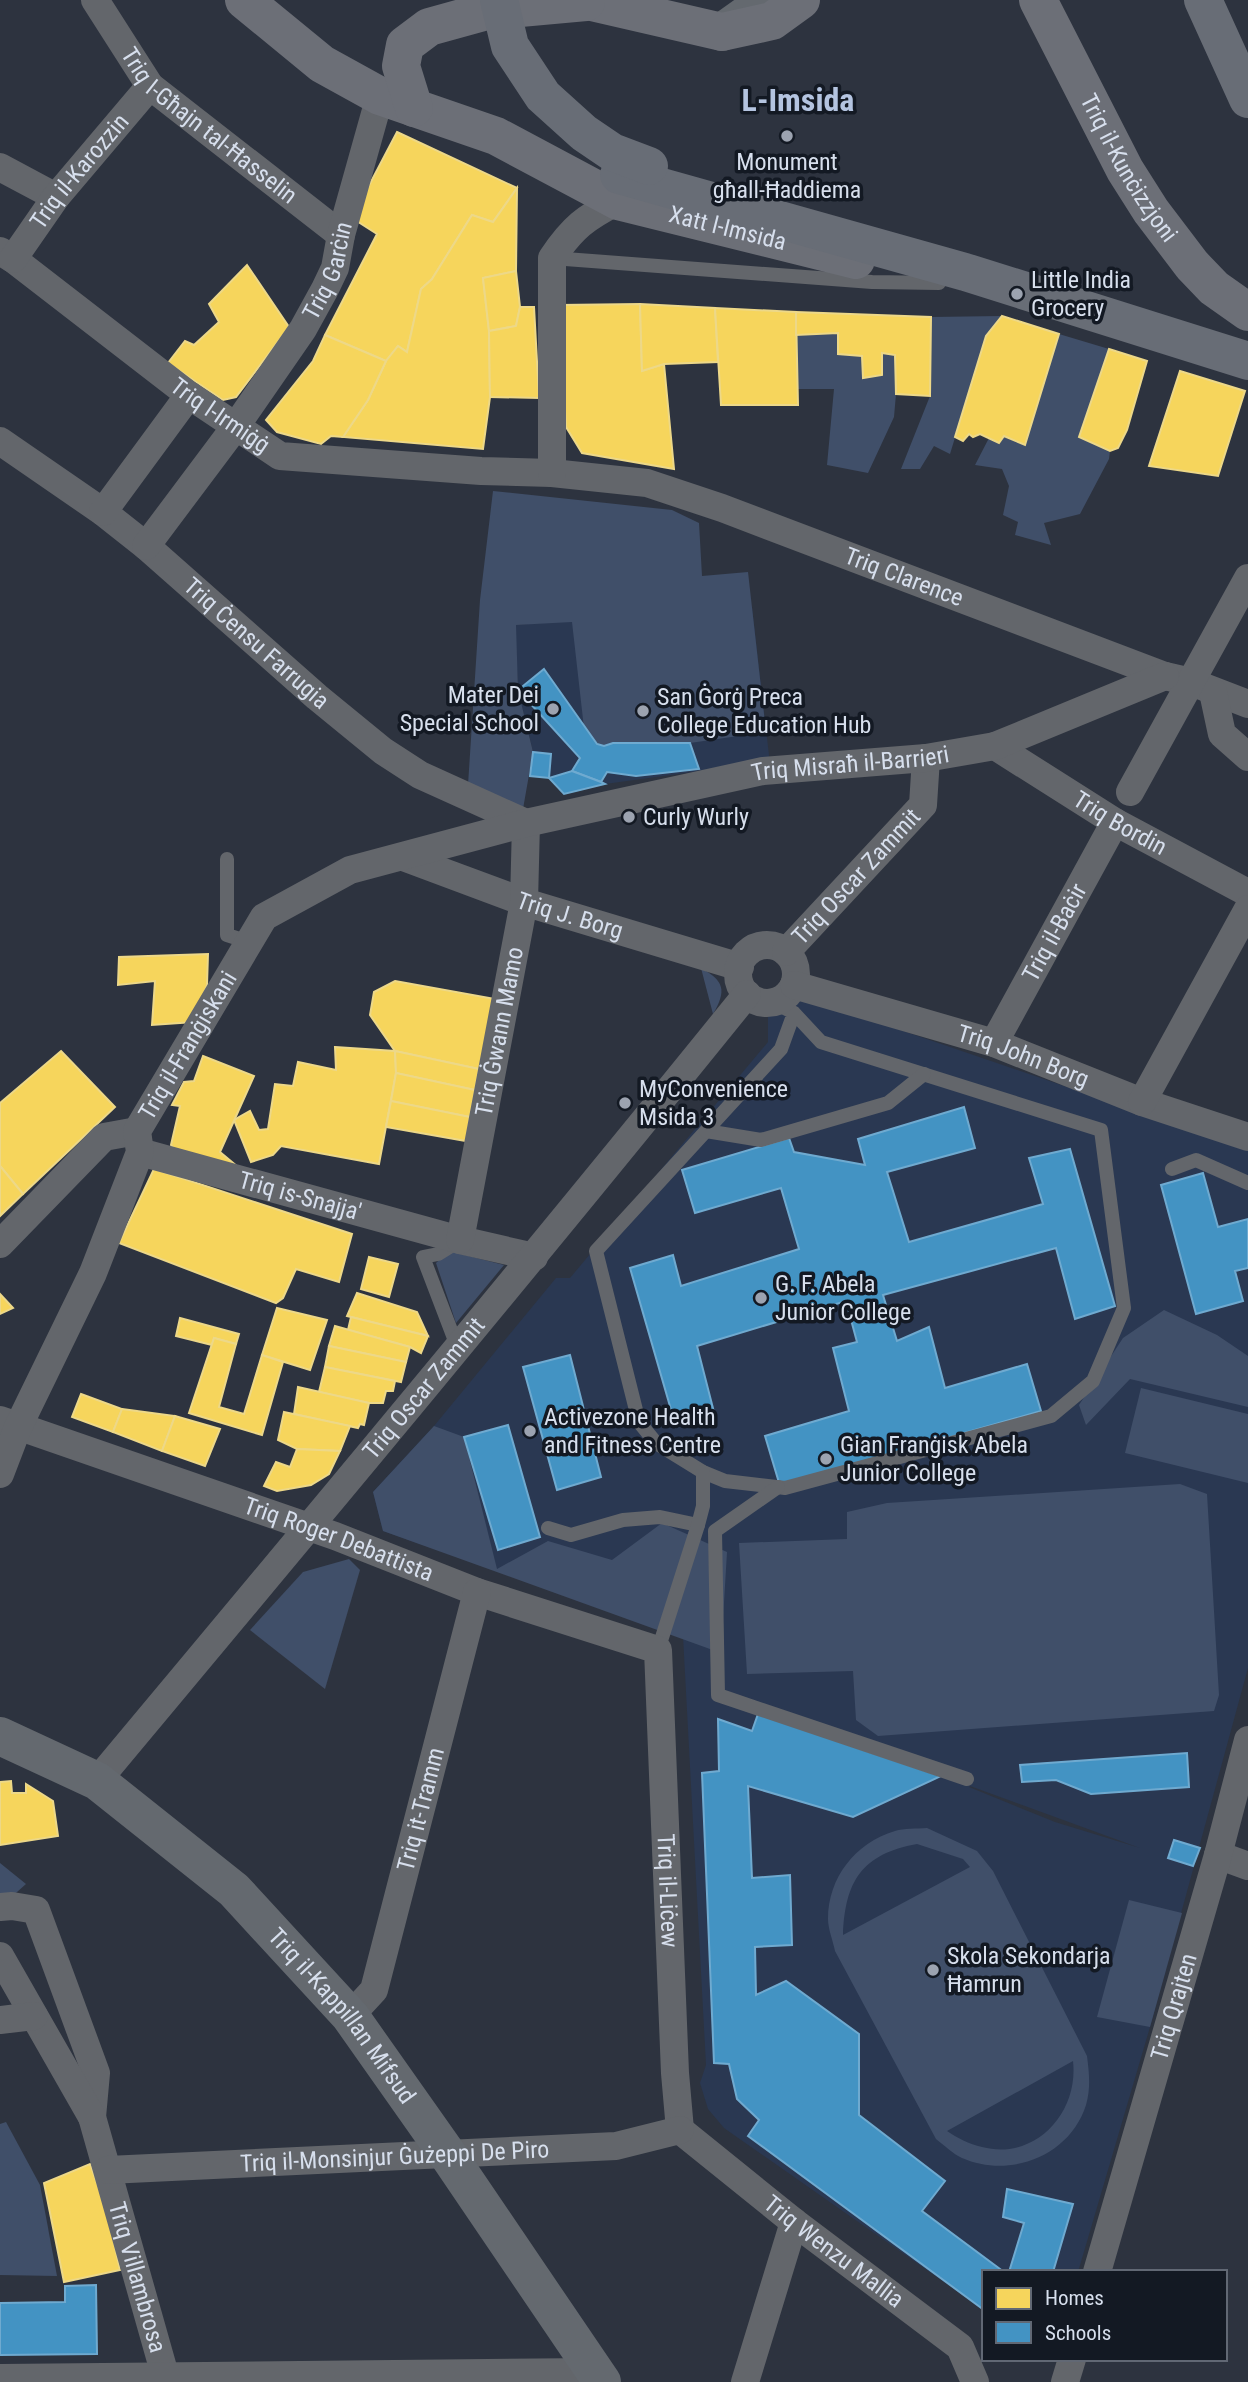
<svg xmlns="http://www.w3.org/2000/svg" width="1248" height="2382" viewBox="0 0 1248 2382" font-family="'Roboto Condensed',sans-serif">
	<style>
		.built { fill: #2a3852; fill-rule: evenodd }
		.green { fill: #404f69; fill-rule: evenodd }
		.homes { fill: #f6d55c; stroke: #edd888; stroke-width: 2 }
		.schools { fill: #4393c3; stroke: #6faad0; stroke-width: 2 }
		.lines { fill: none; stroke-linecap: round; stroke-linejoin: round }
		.lane { stroke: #63666b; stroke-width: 14 }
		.street { stroke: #63666b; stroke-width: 28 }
		.secondary { stroke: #64696f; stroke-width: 38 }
		.primary { stroke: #6c6f77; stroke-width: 38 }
		.highway { stroke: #686d76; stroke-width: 38 }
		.highway-bridge { stroke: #686d76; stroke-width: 38 }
		.poi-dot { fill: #9ca3b0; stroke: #131923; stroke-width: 2.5 }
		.labels { text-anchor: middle; stroke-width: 7; stroke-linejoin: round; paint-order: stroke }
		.street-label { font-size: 24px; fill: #d7dfed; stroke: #131923 }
		.poi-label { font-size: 24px; fill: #d7dfed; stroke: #131923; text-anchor: start }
		.district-label { font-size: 32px; font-weight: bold; fill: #b4c4e0; stroke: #131923 }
	</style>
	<rect width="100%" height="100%" fill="#2d333f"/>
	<g class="built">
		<polygon points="752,607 770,764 700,771 605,784 572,771 549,778 551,754 533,752 518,690 515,625"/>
		<path d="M 798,995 L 1248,1149 L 1248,1668 L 1150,2027 L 1078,2272 L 984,2272 L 984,2310 L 724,2128 L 708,2109 L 700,2083 L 706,2065 L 683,1636 L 383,1531 L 373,1492 L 434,1426 L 556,1278 L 570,1278 L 768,1042 L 768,1011 ZM 969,1787 L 970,1786 L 1140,1848 L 1055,1822 Z"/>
	</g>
	<g class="green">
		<polygon points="1002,316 986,336 950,454 934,446 920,469 901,469 930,396 931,317"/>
		<polygon points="838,333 838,354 862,356 864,378 882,375 882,353 895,355 896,394 894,417 868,473 827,465 834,389 798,389 796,335"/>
		<polygon points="1059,334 1109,349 1080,437 1110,451 1109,459 1080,514 1044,523 1051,545 1015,535 1018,522 1003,515 1009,486 1002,469 975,465 989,438 1004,436 1025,445"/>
		<polygon points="493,491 672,510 699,523 702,576 748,572 766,732 690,743 613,743 604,746 597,744 584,728 572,622 516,625 518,690 533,752 523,809 468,785 480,600"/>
		<path d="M 701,968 C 724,981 727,990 713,1014 Z"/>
		<polygon points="449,1251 504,1265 456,1323 436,1263"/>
		<polygon points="1164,1310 1217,1335 1248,1356 1248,1407 1130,1379 1086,1425 1079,1405 1123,1338"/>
		<polygon points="1141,1388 1248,1414 1248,1483 1125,1453"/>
		<polygon points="434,1426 464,1437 497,1569 548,1541 612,1560 662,1523 727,1552 721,1653 383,1531 373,1492"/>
		<polygon points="1180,1484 1207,1494 1219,1695 1214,1711 878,1736 856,1720 853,1671 747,1674 739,1543 847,1539 847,1512 887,1503"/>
		<polygon points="349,1559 360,1570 325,1689 250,1630 303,1572"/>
		<path d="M 927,1828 L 977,1851 L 993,1871 L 1087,2056 C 1089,2072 1091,2088 1086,2105 C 1070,2156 1010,2179 962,2158 C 953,2154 944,2145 936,2139 L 835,1951 C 833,1941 828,1929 828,1919 C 828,1878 855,1843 895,1831 C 904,1828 917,1829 927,1828 ZM 917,1844 L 963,1859 L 970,1867 L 843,1935 C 845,1881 862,1854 917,1844 ZM 1073,2061 C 1079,2113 1035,2161 982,2147 C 969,2144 957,2138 947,2131 Z"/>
		<polygon points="0,1863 26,1884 8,1900 0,1901"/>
		<polygon points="1129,1900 1182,1913 1150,2027 1097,2017"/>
		<polygon points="6,2122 40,2185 57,2276 0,2275 0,2124"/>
	</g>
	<g class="homes">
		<polygon points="397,132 517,188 493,222 472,215 432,279 421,289 407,352 398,346 386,361 325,335 377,234 352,218"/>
		<polygon points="517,188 516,271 483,278 489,331 490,397 483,449 343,437 368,400 386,361 398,346 407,352 421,289 432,279 472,215 493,222"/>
		<polygon points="247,265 289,327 236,397 223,400 168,363 185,341 194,345 219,322 209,304"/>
		<polygon points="516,271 520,307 516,326 489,331 483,278"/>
		<polygon points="640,304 642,371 664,364 674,469 582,453 566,427 559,305"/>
		<polygon points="640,304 715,308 718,362 664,364 642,371"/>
		<polygon points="520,307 534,307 539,398 490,397 489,331 516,326"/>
		<polygon points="715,308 796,312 798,405 721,405"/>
		<polygon points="796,312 931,317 930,396 896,394 895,355 882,353 882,375 863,378 862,356 838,354 838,333 796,335"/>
		<polygon points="1002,316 1059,334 1025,445 1004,436 999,443 980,434 973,437 969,434 963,441 955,437 986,336"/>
		<polygon points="325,335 386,361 368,400 343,437 331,436 321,444 277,432 266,420 313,361"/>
		<polygon points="1109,349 1147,361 1127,430 1118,448 1110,451 1079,437"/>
		<polygon points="1180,371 1245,391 1218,476 1149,466"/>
		<polygon points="208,954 207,985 194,1022 152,1025 155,981 118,985 119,957"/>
		<polygon points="395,981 495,999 479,1069 395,1051 370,1015 374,992"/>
		<polygon points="335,1047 395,1051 396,1073 379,1164 281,1146 273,1155 251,1162 234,1120 250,1111 259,1130 268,1129 275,1084 293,1086 298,1062 336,1070"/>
		<polygon points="61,1051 115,1107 23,1194 0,1166 0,1103"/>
		<polygon points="395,1051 479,1069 475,1090 396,1073"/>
		<polygon points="203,1056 254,1076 220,1152 238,1167 176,1151 171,1145 180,1106 172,1105 184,1082 194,1081"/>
		<polygon points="396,1073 475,1090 470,1117 391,1101"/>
		<polygon points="391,1101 470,1117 466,1141 386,1127"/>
		<polygon points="0,1166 23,1194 0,1216"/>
		<polygon points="154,1169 352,1234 339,1282 296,1269 283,1298 276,1303 119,1243"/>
		<polygon points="369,1257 398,1264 389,1297 361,1289"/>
		<polygon points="357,1293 417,1312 428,1336 347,1316"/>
		<polygon points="0,1294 13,1308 0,1314"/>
		<polygon points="277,1308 327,1320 310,1370 262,1355"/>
		<polygon points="351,1317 428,1336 421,1353 410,1347 348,1330"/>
		<polygon points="180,1318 239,1334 236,1344 214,1338 212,1345 176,1336"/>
		<polygon points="335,1326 410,1347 406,1362 329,1346"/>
		<polygon points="214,1338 236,1344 219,1407 244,1414 262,1355 283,1362 262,1435 189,1413"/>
		<polygon points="329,1346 406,1362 401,1382 325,1367"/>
		<polygon points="325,1367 395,1381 393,1391 386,1391 383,1403 369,1403 319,1392"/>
		<polygon points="298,1387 369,1403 364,1425 360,1424 358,1428 294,1414"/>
		<polygon points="81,1394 122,1409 113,1432 72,1417"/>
		<polygon points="122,1409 175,1416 162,1451 113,1432"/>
		<polygon points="284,1412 350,1426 340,1451 297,1449 278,1440"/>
		<polygon points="175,1416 220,1429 205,1466 162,1451"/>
		<polygon points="297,1449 340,1451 329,1474 311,1485 277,1491 264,1486 276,1462 290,1467"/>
		<polygon points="11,1781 12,1793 26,1793 26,1784 53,1801 58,1836 0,1845 0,1782"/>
		<polygon points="90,2164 107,2211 120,2270 64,2282 44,2183"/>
	</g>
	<g class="schools">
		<polygon points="544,669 597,744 604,746 613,743 690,743 699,769 636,776 607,772 601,782 572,771 580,758 518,690"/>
		<polygon points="533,752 551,754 549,778 530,776"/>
		<polygon points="572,771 601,782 605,784 564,794 549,778"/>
		<polygon points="964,1107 975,1148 887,1172 909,1242 1043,1204 1029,1158 1070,1149 1115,1306 1075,1319 1056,1248 883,1295 897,1341 929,1327 945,1388 1027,1364 1041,1411 780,1486 765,1436 849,1411 833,1348 857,1342 846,1301 697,1346 715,1416 676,1427 630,1268 673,1255 681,1286 799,1249 781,1188 695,1213 682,1170 789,1138 794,1152 865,1165 858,1139"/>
		<polygon points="1203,1173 1218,1227 1248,1219 1248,1268 1235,1271 1243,1301 1196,1314 1161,1185"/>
		<polygon points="570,1355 601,1477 557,1490 523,1367"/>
		<polygon points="508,1425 540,1537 498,1550 464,1437"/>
		<polygon points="758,1714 941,1776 853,1817 748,1786 752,1878 790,1875 792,1945 755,1947 756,1995 786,1981 859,2034 859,2115 945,2181 922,2211 1004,2272 984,2272 984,2310 748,2136 759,2120 737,2099 729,2064 714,2063 702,1773 719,1771 718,1719 752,1731"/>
		<polygon points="1187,1753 1189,1787 1091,1794 1056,1780 1022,1782 1020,1765"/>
		<polygon points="1174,1840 1200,1848 1193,1866 1168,1858"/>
		<polygon points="1007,2189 1073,2204 1053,2272 1009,2272 1024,2223 1003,2217"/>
		<polygon points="96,2285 97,2354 0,2355 0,2303 65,2302 65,2286"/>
	</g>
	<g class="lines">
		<g class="lane">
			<polyline points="552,258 872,282 939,283"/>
			<polyline points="227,859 227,935 249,942"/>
			<polyline points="774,1002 794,1013 821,1042 1101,1130 1124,1308 1093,1381 1051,1416 785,1488 725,1481 703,1472 656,1443 639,1422 596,1251 781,1049 794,1013"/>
			<polyline points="706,1131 761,1140 888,1103 924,1074"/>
			<polyline points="1172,1169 1196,1160 1248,1183"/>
			<polyline points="457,1346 423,1257 438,1254 459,1241"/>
			<polyline points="778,1487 715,1531 718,1695 967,1779"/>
			<polyline points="548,1528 571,1535 623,1520 660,1517 698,1525"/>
			<polyline points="658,1650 698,1525 703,1506 703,1472"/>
		</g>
		<g class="street">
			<path id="s1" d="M 95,0 L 150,86 L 341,235"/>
			<polyline points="0,167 56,197"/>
			<path id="s2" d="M 0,251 L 13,259 L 189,395 L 280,456 L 481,471 L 552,473 L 647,483 L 722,508 L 1165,676 L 1191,682 L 1248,704"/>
			<path id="s3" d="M 13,259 L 56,197 L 150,86"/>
			<path id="s4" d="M 0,441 L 103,512 L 146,546 L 317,697 L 383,751 L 420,775 L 526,823"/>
			<path d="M 552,473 L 552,258 C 573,227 585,218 618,201"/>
			<polyline points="103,512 189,395"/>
			<path id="s5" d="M 146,546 L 236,426 L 303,329 L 325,289 L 335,268 L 341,235 L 380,96"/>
			<polyline points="1213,692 1222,734 1248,757"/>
			<path id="s6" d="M 995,746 L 1115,822 L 1248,893"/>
			<polyline points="1130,792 1248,578"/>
			<path id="s7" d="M 403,857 L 524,902 L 740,967"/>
			<circle cx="767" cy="974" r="29"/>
			<path id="s8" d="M 786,952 L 923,805 L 926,758"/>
			<path id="s9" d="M 794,985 L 994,1043 L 1142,1102 L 1248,1137"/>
			<path id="s10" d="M 994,1043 L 1115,822"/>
			<polyline points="1142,1102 1248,909"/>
			<path id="s11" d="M 140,1152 L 460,1240 L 534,1257"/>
			<path id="s12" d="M 460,1240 L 524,902 L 526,823"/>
			<polyline points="0,1244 104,1137 137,1131"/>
			<path id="s13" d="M 0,1420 L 335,1536 L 477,1592 L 658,1650 L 675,2073 L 680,2130"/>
			<path id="s14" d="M 0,1474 L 18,1427 L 93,1273 L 140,1152 L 137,1131 L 264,917 L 350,870 L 526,823 L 763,771 L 926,758 L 995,746 L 1165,676"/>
			<path id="s15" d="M 97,1781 C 315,1520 533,1259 747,994"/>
			<polyline points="1218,1855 1248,1866"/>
			<polyline points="0,1907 12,1906 36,1910 96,2073 92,2117"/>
			<path id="s16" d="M 0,1956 L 92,2117 L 167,2382"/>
			<path id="s17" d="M 350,2016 L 374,1990 L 477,1592"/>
			<polyline points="0,2020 34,2016"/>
			<path id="s18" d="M 680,2130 L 794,2222 L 960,2347 L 975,2382"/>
			<path id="s19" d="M 108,2170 L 616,2146 L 680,2130"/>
			<path id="s20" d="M 1097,2272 L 1218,1855 L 1248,1740"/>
			<polyline points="0,2378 594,2372"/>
			<polyline points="745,2382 794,2222"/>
			<polyline points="1065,2382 1072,2359"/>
		</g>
		<g class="secondary">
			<polyline points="722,32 767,0"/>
			<path id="s21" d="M 0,1736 L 97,1781 L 234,1890 L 350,2016 L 448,2155 L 602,2382"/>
		</g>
		<g class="primary">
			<path id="s22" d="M 244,0 L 322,64 L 380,96 L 496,136 L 618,201 L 856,260"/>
			<polyline points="583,0 722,32 772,21 801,0"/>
			<path id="s23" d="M 1038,0 L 1125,170 L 1151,211 L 1192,265 L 1214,288 L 1248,312"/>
			<polyline points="414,108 401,66 405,45 429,27 487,11 586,2"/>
		</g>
		<g class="highway">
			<polyline points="1203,0 1248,99"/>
			<polyline points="619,175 965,272 1248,361"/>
		</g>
		<polyline class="highway-bridge" points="499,0 510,46 543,96 584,133 612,152 649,166"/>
	</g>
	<g class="poi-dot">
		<circle cx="787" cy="136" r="7"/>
		<circle cx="1017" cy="294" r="7"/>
		<circle cx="553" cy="709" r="7"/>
		<circle cx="643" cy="711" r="7"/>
		<circle cx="629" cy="817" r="7"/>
		<circle cx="625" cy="1103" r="7"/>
		<circle cx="761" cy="1298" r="7"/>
		<circle cx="530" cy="1431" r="7"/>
		<circle cx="826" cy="1459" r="7"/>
		<circle cx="933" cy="1970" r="7"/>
	</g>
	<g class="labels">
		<g class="street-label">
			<text dy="8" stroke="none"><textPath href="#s1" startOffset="172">Triq l-Għajn tal-Ħasselin</textPath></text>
			<text dy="8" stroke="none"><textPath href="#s23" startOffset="191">Triq il-Kunċizzjoni</textPath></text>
			<text dy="8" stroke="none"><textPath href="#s3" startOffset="110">Triq il-Karozzin</textPath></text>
			<text dy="8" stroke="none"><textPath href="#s22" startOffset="541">Xatt l-Imsida</textPath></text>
			<text dy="8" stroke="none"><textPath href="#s5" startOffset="332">Triq Garċin</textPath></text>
			<text dy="8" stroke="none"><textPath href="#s2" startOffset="275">Triq l-Irmiġġ</textPath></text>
			<text dy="8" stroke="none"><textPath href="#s2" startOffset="989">Triq Clarence</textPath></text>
			<text dy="8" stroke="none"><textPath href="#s4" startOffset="327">Triq Ċensu Farrugia</textPath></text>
			<text dy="8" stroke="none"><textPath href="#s14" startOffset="1232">Triq Misraħ il-Barrieri</textPath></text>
			<text dy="8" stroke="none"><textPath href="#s6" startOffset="147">Triq Bordin</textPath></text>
			<text dy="8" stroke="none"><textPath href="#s8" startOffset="103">Triq Oscar Zammit</textPath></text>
			<text dy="8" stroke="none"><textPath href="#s7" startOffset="177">Triq J. Borg</textPath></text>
			<text dy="8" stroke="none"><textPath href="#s10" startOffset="126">Triq il-Baċir</textPath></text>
			<text dy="8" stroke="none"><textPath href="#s12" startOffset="212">Triq Ġwann Mamo</textPath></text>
			<text dy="8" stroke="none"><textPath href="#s14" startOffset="472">Triq il-Franġiskani</textPath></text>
			<text dy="8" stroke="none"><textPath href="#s9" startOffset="240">Triq John Borg</textPath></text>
			<text dy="8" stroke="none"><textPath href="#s11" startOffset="166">Triq is-Snajja'</textPath></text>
			<text dy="8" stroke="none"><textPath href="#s15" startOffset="511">Triq Oscar Zammit</textPath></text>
			<text dy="8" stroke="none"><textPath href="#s13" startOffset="359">Triq Roger Debattista</textPath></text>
			<text dy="8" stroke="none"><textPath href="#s17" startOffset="222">Triq it-Tramm</textPath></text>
			<text dy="8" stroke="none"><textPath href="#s13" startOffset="938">Triq il-Liċew</textPath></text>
			<text dy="8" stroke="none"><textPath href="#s20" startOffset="276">Triq Qrajten</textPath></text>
			<text dy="8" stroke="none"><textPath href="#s21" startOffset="448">Triq il-Kappillan Mifsud</textPath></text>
			<text dy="8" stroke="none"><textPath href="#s19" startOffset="287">Triq il-Monsinjur Ġużeppi De Piro</textPath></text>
			<text dy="8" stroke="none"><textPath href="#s18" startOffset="196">Triq Wenzu Mallia</textPath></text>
			<text dy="8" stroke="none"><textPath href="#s16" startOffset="352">Triq Villambrosa</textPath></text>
		</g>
		<g class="poi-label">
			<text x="787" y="170" text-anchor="middle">Monument<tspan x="787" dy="28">għall-Ħaddiema</tspan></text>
			<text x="1031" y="288">Little India<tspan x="1031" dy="28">Grocery</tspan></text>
			<text x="539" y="703" text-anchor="end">Mater Dei<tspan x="539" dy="28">Special School</tspan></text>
			<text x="657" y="705">San Ġorġ Preca<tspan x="657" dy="28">College Education Hub</tspan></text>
			<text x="643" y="825">Curly Wurly</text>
			<text x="639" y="1097">MyConvenience<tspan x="639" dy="28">Msida 3</tspan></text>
			<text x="775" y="1292">G. F. Abela<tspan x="775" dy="28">Junior College</tspan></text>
			<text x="544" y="1425">Activezone Health<tspan x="544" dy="28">and Fitness Centre</tspan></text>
			<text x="840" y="1453">Gian Franġisk Abela<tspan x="840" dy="28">Junior College</tspan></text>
			<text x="947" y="1964">Skola Sekondarja<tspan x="947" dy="28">Ħamrun</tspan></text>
		</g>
		<g class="district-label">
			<text x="798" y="111">L-Imsida</text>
		</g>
	</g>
	<rect x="982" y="2270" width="245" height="91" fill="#131923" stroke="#616874" stroke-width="2"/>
	<rect x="996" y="2288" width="35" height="21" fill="#f6d55c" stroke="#616874" stroke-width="2"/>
	<text x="1045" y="2305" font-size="21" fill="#d7dfed">Homes</text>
	<rect x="996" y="2322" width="35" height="21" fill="#4393c3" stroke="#616874" stroke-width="2"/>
	<text x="1045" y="2340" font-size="21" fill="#d7dfed">Schools</text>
</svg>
